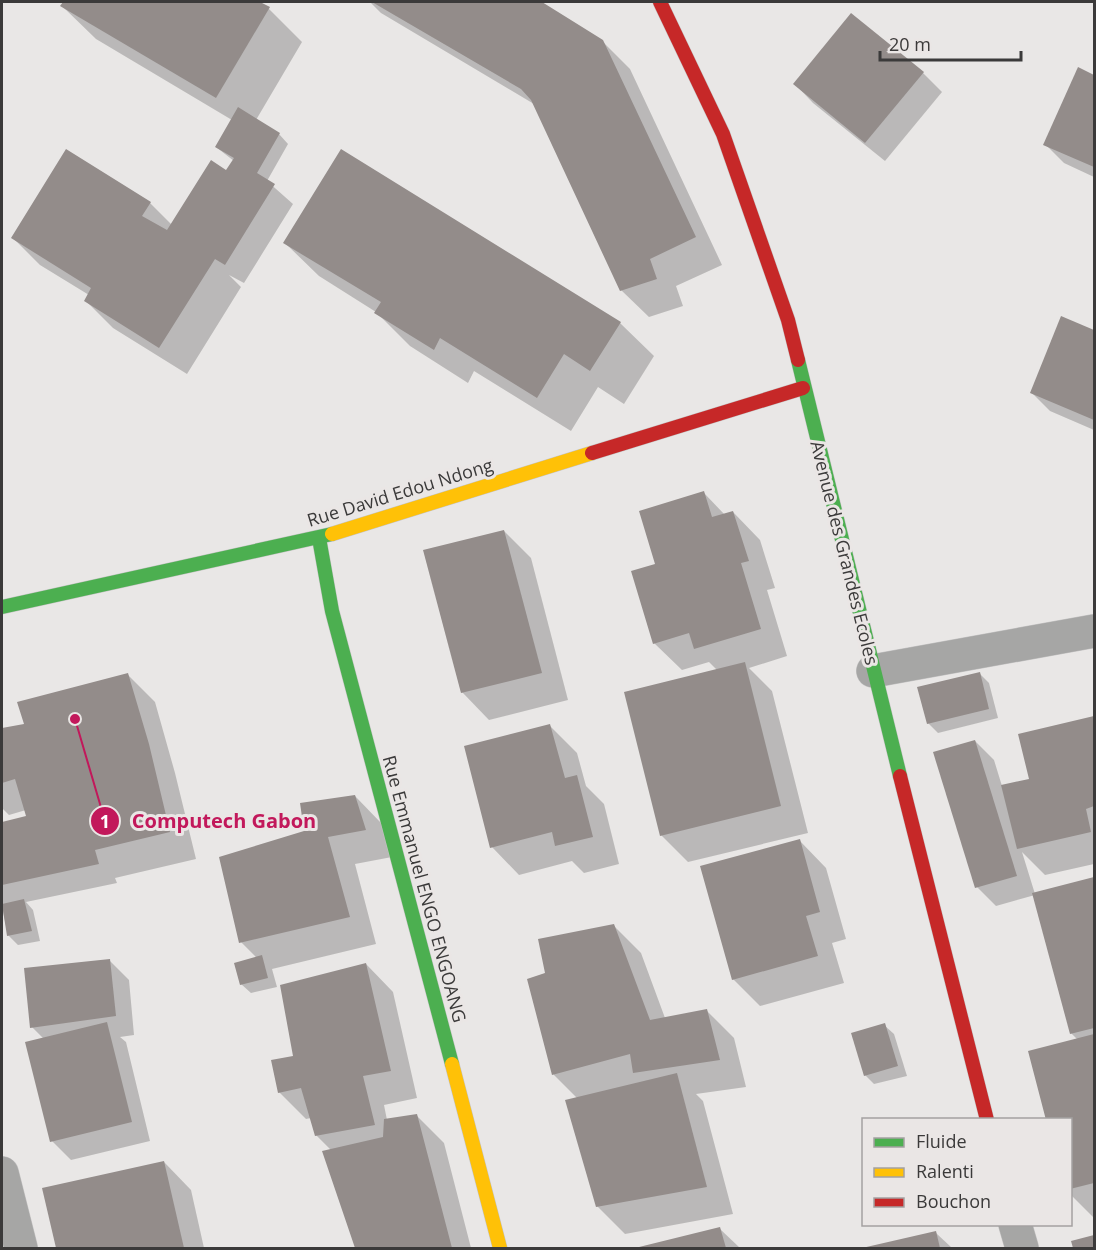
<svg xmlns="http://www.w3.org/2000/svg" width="1096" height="1250" viewBox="0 0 1096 1250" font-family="'Open Sans',sans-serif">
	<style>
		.shadow { fill: #0003 }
		.building { fill: #938c8a }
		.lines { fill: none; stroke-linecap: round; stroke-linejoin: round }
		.street-casing { stroke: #c5c4c4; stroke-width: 34 }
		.fast-casing { stroke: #c5c4c4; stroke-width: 15 }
		.slow-casing { stroke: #c5c4c4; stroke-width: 15 }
		.jam-casing { stroke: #c5c4c4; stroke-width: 15 }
		.street { stroke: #a6a6a5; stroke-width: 33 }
		.fast { stroke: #4caf50; stroke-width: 14 }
		.slow { stroke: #ffc107; stroke-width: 14 }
		.jam { stroke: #c62828; stroke-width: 14 }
		.labels { text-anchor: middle; stroke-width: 6; stroke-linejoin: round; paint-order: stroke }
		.street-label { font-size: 18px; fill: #3b3a3a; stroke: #eae6e5 }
		.leader { fill: none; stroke: #c2185b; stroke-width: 2 }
		.callout-dot { fill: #c2185b; stroke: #eae6e5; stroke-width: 2 }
		.mark-label { font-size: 18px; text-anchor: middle; font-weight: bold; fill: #fff }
		.callout-label { font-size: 20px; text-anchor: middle; font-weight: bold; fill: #c2185b; stroke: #eae6e5; stroke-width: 6; stroke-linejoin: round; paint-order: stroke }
	</style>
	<rect width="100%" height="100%" fill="#e9e7e6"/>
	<g class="shadow">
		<polygon points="63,2 257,2 269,9 302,42 256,120 279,134 288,144 267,181 293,204 244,283 229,275 241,287 187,374 113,328 86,301 89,295 40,265 12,237 150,203 172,225 227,172 234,161 216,147 232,120 96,39 62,6 64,2"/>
		<polygon points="370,2 538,2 602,41 630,69 722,265 676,286 683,306 649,317 621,290 534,104 381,13"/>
		<polygon points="1079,69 1094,76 1094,177 1064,163 1045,144"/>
		<polygon points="923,73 942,92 885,161 813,103 795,84"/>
		<polygon points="285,243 620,323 654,356 624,404 598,387 571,431 474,371 468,383 410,346 376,312 319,276"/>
		<polygon points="1062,318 1094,332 1094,430 1050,411 1031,392"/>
		<polygon points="704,493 725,515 733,512 760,540 775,588 767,590 787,656 749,668 772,691 808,833 688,862 661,835 717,670 709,662 682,670 654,643 657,565"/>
		<polygon points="504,531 531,558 568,700 489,720 462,692"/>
		<polygon points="127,674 155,702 175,773 196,859 115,878 117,883 26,902 33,910 40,941 18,945 8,935 2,907 2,824 28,817 26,810 9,815 2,808 2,730 26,725"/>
		<polygon points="980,674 989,683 998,718 938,733 928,723"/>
		<polygon points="1094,718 1094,864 1045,875 1022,852 1035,894 1094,879 1093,1217 1070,1194 1070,1120 1078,1040 1071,1033 1035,895 996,906 977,887 975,741 994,760 1002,786 1031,780 1020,735"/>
		<polygon points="550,726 577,753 586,786 604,804 619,864 584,873 572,861 519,875 492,847"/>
		<polygon points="355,796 382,824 392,857 355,864 376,944 272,969 277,987 251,993 241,984 257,958 241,942 305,832"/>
		<polygon points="799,840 826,868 846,939 832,943 844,983 760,1006 733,979"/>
		<polygon points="614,926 641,953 665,1018 707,1011 734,1038 746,1087 696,1094 703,1101 733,1214 625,1234 597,1206 578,1099 554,1075 529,980 546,973"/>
		<polygon points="110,961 129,980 134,1035 120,1037 126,1042 150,1141 71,1160 52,1141 44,1039 32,1027"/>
		<polygon points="366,964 393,992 417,1098 384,1105 387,1120 417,1116 444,1143 471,1248 356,1248 324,1152 331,1150 316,1135 311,1118 306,1119 279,1092 295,1057"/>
		<polygon points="884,1025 894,1034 907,1076 874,1084 865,1075"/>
		<polygon points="164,1162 191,1190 204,1248 57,1248 44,1189"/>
		<polygon points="720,1229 740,1248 638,1248"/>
		<polygon points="936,1233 952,1248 865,1248"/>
	</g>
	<g class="building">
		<polygon points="63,2 260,2 270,7 216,98 60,6"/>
		<polygon points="372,2 542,2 603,40 696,237 650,259 657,279 620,291 531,100 521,89"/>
		<polygon points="851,13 924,72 865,143 793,84"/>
		<polygon points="1078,67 1094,75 1094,167 1043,145"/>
		<polygon points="238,107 280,133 257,173 275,184 225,265 215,259 159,348 84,301 91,288 11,238 66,149 151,202 142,216 167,230 211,160 226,170 234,158 215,147"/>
		<polygon points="341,149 621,322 590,371 564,354 537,398 440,338 434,350 374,313 381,302 283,243"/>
		<polygon points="1061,316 1094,330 1094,420 1030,393"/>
		<polygon points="704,491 712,517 733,511 749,561 741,563 761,629 694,649 689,633 653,644 631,571 655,564 639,511"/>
		<polygon points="504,530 542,673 461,693 423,550"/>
		<polygon points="745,662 781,806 660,836 624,692"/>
		<polygon points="980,672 989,709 927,724 917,687"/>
		<polygon points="128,673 149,744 170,832 95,850 99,864 2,885 2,822 26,816 15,779 2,783 2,728 24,724 17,702"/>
		<polygon points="1094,716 1094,806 1086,809 1091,832 1017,849 1001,785 1029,779 1018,734"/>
		<polygon points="550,724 565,778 577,775 593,837 555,846 552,832 490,848 464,746"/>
		<polygon points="975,740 1017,876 975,888 933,752"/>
		<polygon points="355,795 366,830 328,837 350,917 239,943 219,857 304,831 300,803"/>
		<polygon points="800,839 820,912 806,916 818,956 732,980 700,866"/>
		<polygon points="1094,877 1094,1028 1070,1034 1032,893"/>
		<polygon points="24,899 32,931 7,936 2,904"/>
		<polygon points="614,924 650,1020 707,1009 720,1060 633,1073 630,1054 552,1075 527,979 545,973 538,939"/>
		<polygon points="262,955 268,978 240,985 234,963"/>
		<polygon points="110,959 116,1016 30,1028 24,968"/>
		<polygon points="366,963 391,1071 363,1076 375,1125 315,1136 301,1088 278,1093 271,1060 293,1056 280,985"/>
		<polygon points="107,1022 132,1122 50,1142 25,1042"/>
		<polygon points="885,1023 898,1066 864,1076 851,1033"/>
		<polygon points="1094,1034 1094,1183 1070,1189 1070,1120 1046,1120 1028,1051"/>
		<polygon points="677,1073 707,1187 596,1207 565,1100"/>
		<polygon points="417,1114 452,1248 355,1248 322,1151 383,1137 384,1119"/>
		<polygon points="164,1161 184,1248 56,1248 42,1188"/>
		<polygon points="720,1227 726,1248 635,1248"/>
		<polygon points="936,1231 940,1248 862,1248"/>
		<polygon points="1094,1235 1094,1248 1073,1248 1071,1241"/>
	</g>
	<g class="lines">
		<defs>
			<g id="street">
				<polyline points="873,671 1094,631"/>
				<polyline points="2,1173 21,1248"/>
				<polyline points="1015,1224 1022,1248"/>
			</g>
			<g id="fast">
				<polyline points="798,360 900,776"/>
				<polyline points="319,538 332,611 452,1064"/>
				<polyline points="2,607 332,534"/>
			</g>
			<g id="slow">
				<polyline points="332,534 592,453"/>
				<polyline points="452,1064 500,1248"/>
			</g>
			<g id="jam">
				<polyline points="660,2 723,134 788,320 798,360"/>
				<polyline points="592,453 803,388"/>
				<polyline points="900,776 987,1120"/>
			</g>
		</defs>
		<use href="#street" class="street-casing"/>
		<use href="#fast" class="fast-casing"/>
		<use href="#slow" class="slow-casing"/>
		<use href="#jam" class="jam-casing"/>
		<use href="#street" class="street"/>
		<use href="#fast" class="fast"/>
		<use href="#slow" class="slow"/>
		<use href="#jam" class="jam"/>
	</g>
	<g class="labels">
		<g class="street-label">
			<text transform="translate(400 493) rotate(-17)" y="6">Rue David Edou Ndong</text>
			<text transform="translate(844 553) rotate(76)" y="6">Avenue des Grandes Ecoles</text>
			<text transform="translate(424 889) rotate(75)" y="6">Rue Emmanuel ENGO ENGOANG</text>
		</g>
	</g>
	<path class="leader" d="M75 719L105 821"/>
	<g class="callout-dot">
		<circle cx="75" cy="719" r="6"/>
		<circle cx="105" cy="821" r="15"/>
	</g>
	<g class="mark-label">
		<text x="105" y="828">1</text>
	</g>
	<g class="callout-label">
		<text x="224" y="828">Computech Gabon</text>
	</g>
	<rect width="1096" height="1250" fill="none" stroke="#3b3a3a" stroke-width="6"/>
	<rect x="862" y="1118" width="210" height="108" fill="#eae6e5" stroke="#a4a1a1" stroke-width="1.5"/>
	<rect x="874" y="1138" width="30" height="9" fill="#4caf50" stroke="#a4a1a1" stroke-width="1.5"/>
	<text x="916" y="1148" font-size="18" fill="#3b3a3a">Fluide</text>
	<rect x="874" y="1168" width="30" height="9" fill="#ffc107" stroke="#a4a1a1" stroke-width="1.5"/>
	<text x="916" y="1178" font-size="18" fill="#3b3a3a">Ralenti</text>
	<rect x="874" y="1198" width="30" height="9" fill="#c62828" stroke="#a4a1a1" stroke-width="1.5"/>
	<text x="916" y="1208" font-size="18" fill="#3b3a3a">Bouchon</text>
	<path d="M880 51v9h141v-9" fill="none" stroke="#3b3a3a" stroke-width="3"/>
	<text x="889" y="51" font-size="18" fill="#3b3a3a" stroke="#eae6e5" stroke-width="4.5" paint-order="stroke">20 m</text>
</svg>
